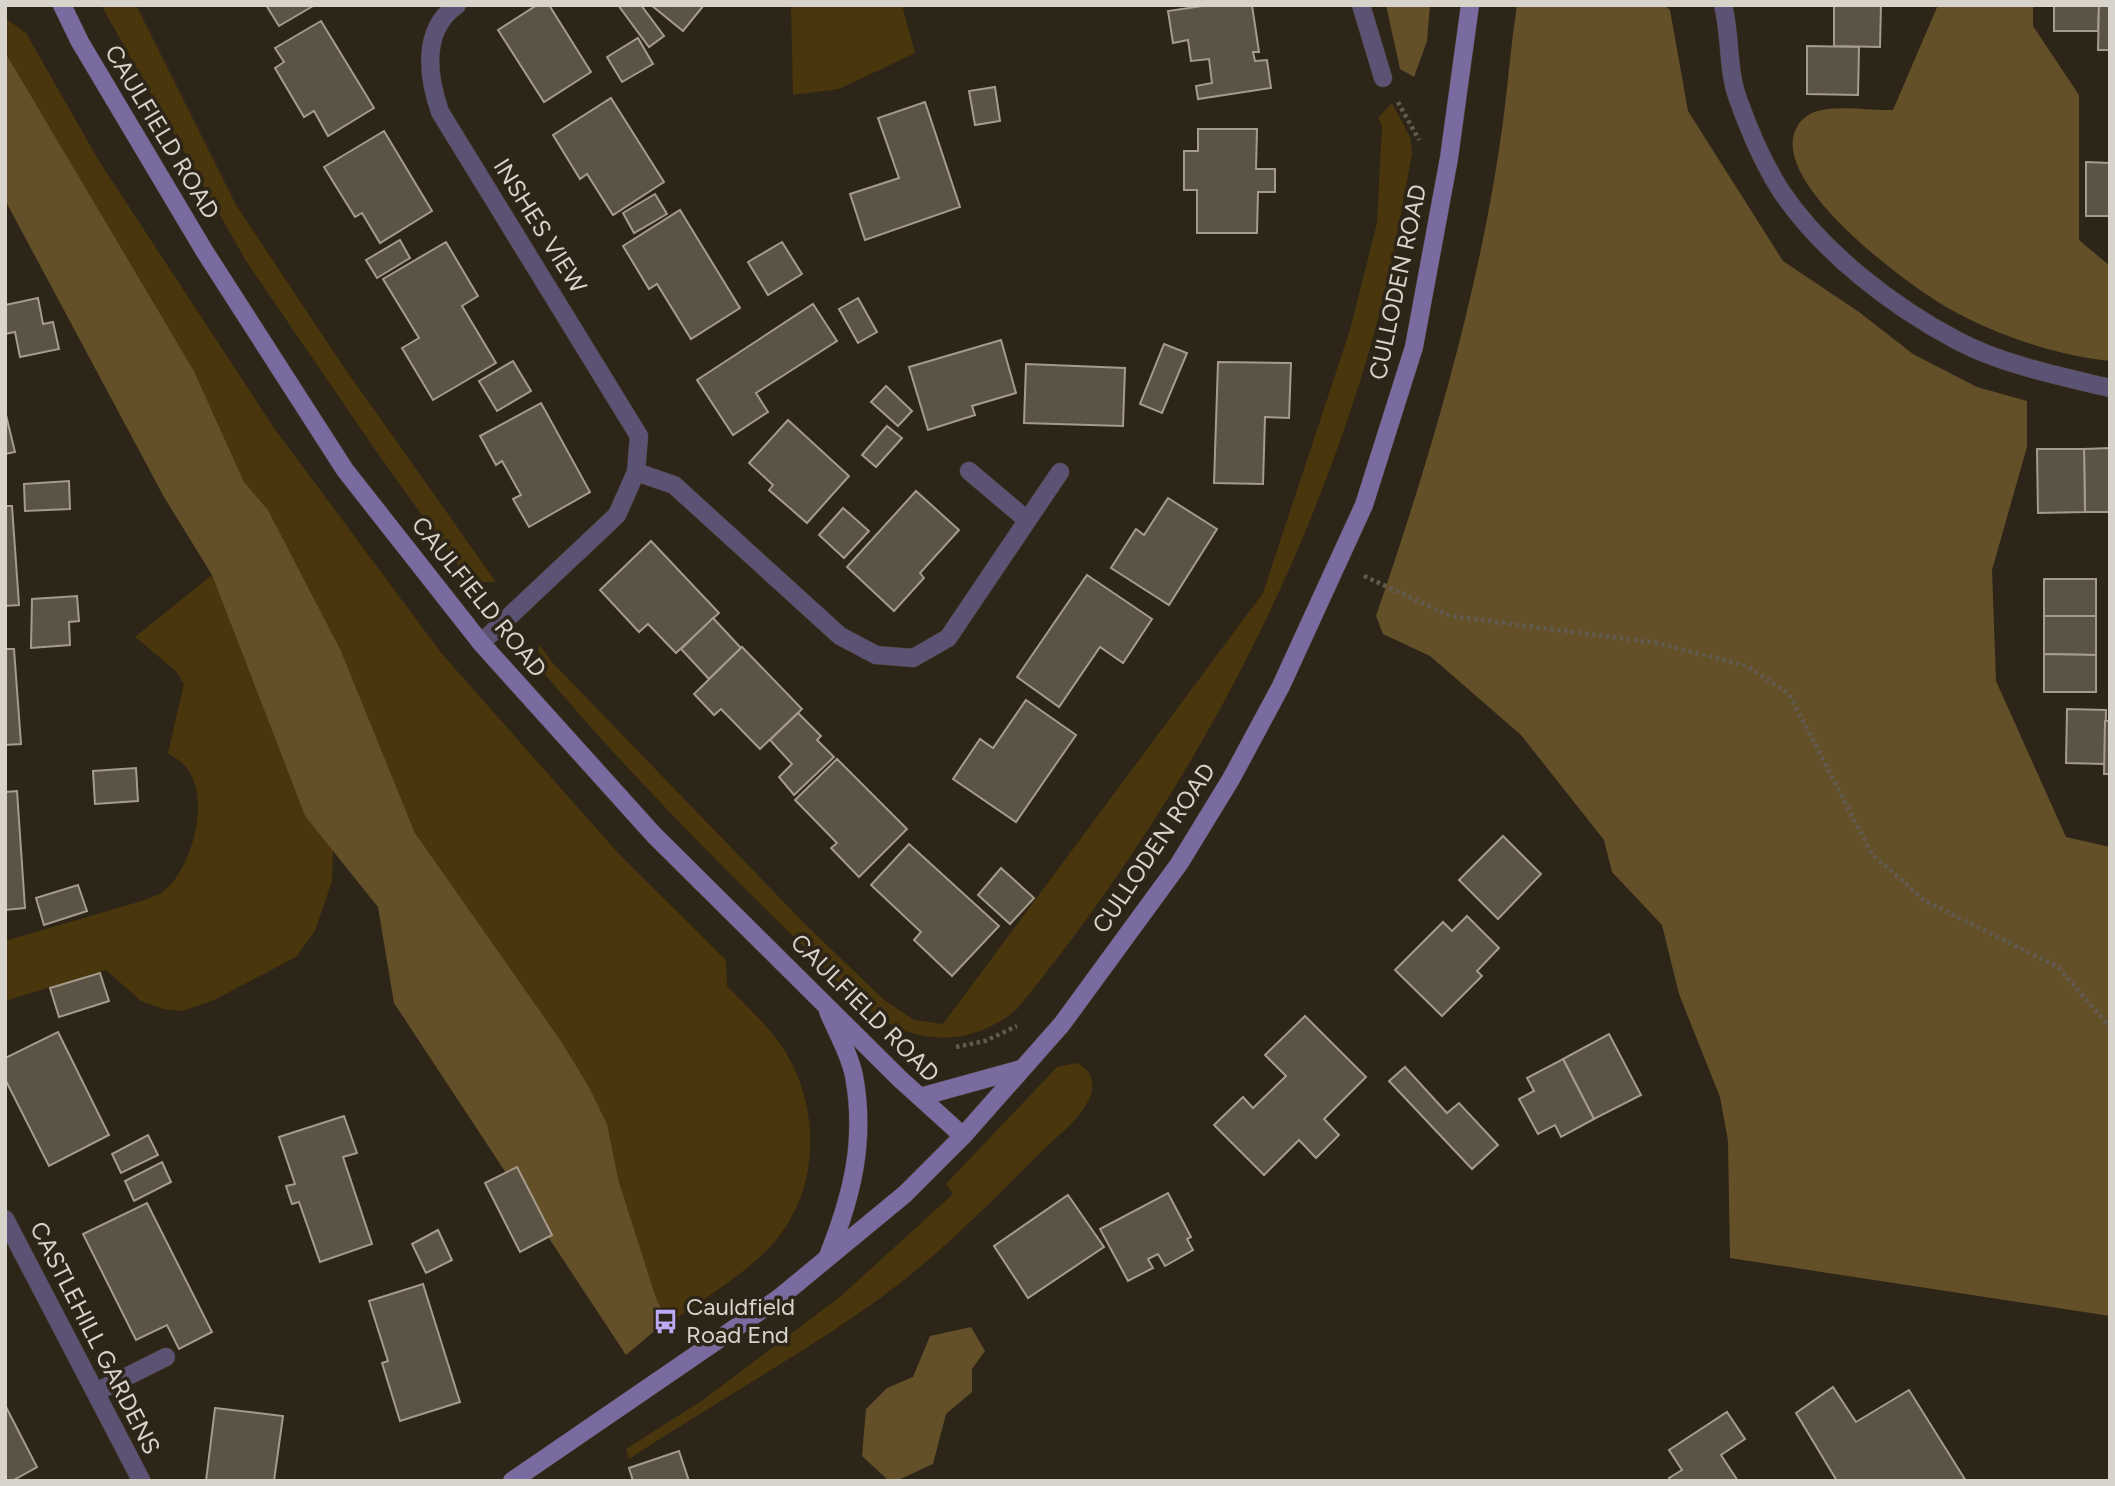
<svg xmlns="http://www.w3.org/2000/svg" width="2115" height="1486" viewBox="0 0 2115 1486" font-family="Figtree,sans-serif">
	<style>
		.green { fill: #49360c }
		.forest { fill: #645028 }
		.building { fill: #5b5344; stroke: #a49b8b; stroke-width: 2 }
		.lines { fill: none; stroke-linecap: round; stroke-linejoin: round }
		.street-casing { stroke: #494135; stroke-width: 19 }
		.secondary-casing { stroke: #494135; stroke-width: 19 }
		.path { stroke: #625a4f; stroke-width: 4.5; stroke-dasharray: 3.5 3.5; stroke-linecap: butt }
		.street { stroke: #5b5274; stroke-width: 18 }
		.secondary { stroke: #796aa0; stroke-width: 18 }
		.labels { text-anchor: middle; stroke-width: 7; stroke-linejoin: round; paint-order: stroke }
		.street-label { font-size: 24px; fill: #d9d4cb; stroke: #2d2518 }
		.poi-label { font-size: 24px; fill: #d9d4cb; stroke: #2d2518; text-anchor: start }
	</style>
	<rect width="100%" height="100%" fill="#2d2518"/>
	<g class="green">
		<polygon points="101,5 136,5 236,205 341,363 496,582 470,582 374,448 246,261"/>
		<polygon points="791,5 902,5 915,53 839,89 793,95"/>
		<path d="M 5,18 L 26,33 L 99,161 L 274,428 L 442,654 L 619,854 L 726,960 L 727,986 C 750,1010 780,1036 794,1068 C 823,1130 814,1207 762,1255 C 736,1279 706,1298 677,1318 L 670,1308 L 663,1312 L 656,1298 L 619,1182 L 607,1124 L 589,1087 L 561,1041 L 415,833 L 341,651 L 268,510 L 244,482 L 194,371 L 5,52 Z"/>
		<path d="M 1392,103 L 1410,137 L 1412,153 C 1400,221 1388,289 1368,355 C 1297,595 1175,816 1017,1009 C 986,1035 948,1045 908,1032 C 865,1017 830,972 798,941 C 708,853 619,763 538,666 L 539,644 L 551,661 L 803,922 L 884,1000 L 914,1020 L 943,1024 L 1263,593 L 1350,330 L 1377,223 L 1382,126 L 1378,118 Z"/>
		<path d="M 212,575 L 305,816 L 333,849 L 332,881 L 315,931 L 296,957 L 214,1000 L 183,1011 L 163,1009 L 141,1001 L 106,970 L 5,1001 L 5,941 L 145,900 C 151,897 160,895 165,890 C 193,866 211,797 186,767 C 182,762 174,757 168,753 L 184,684 L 176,671 L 135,637 Z"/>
		<path d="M 1077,1063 C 1094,1071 1096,1088 1087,1103 C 1077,1122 1055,1138 1040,1153 C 993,1200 937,1257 883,1296 C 802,1355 713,1403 629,1459 L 626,1449 L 703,1400 L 841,1296 L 953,1194 L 946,1184 L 1057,1067 Z"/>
	</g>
	<g class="forest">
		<polygon points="1386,5 1430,5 1427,41 1414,77 1400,69"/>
		<path d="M 1517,5 L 1664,5 L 1670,10 L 1688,111 L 1783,261 L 1859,312 L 1913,354 L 1977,387 L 2027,401 L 2027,447 L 1992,570 L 1996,681 L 2066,837 L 2110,847 L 2110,1316 L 1730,1258 L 1728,1141 L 1720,1097 L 1679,994 L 1662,925 L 1612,872 L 1604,840 L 1521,735 L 1430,656 L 1383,634 L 1376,616 C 1430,459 1481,287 1503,122 C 1508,83 1511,44 1517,5 Z"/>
		<path d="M 1938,5 L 2033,5 L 2033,26 L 2079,95 L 2079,240 L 2110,266 L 2110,361 C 2055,355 1996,335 1948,308 C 1906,284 1773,185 1795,131 C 1798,122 1808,113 1818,111 C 1837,105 1872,111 1893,110 Z"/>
		<polygon points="5,52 194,371 244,482 268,510 341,651 415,833 561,1041 589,1087 607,1124 619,1182 656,1298 663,1312 654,1319 658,1328 626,1355 394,1003 378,907 305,816 212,575 164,497 5,200"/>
		<polygon points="971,1327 985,1351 972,1369 972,1392 946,1414 933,1464 896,1481 889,1481 862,1456 866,1409 887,1388 913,1377 930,1336"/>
	</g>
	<g class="building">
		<polygon points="266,5 313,5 313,6 279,26"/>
		<polygon points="537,5 549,5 591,72 544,102 498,30"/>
		<polygon points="618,5 641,5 664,36 649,47"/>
		<polygon points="651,5 704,5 683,31"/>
		<polygon points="1209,5 1252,5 1259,52 1253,52 1255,61 1267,60 1271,88 1198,99 1196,86 1212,83 1209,59 1191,61 1188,40 1173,43 1168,11"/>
		<polygon points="1834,5 1881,5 1880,47 1834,46"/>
		<polygon points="2054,5 2099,5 2098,31 2054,31"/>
		<polygon points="2099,5 2110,5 2110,50 2098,50"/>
		<polygon points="321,21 374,108 328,136 314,111 304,117 275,68 284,62 275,48"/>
		<polygon points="638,38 653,64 622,82 607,57"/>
		<polygon points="1807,46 1859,47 1858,95 1807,94"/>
		<polygon points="995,87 1000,121 975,125 969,91"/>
		<polygon points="611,98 664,182 613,215 587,174 580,179 553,135"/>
		<polygon points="925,102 960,207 865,240 850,194 899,178 878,118"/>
		<polygon points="1198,129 1257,129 1256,169 1275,169 1275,192 1258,192 1257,233 1197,233 1197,190 1184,190 1184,151 1198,151"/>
		<polygon points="384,131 432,211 380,243 362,213 355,217 324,167"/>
		<polygon points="2086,162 2110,163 2110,216 2086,216"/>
		<polygon points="655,194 667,214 634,233 623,213"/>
		<polygon points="680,210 740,308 691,339 657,284 649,289 623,246"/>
		<polygon points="400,240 410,258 377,278 366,260"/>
		<polygon points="446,242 478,296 462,306 496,363 433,400 402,348 419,338 383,279"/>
		<polygon points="782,242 802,274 768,295 748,262"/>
		<polygon points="38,298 43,324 53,322 59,349 20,357 15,332 5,334 5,305"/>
		<polygon points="858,298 877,332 858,343 839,309"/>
		<polygon points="813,304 837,341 756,393 768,412 733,435 697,380"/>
		<polygon points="1001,340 1016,393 972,406 975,415 928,430 909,367"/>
		<polygon points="1164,344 1187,353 1162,413 1140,404"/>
		<polygon points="513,361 531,391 497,411 479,381"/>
		<polygon points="1218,362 1291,363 1289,418 1265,417 1263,484 1214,483"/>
		<polygon points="1026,364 1125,368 1123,426 1024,423"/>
		<polygon points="886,386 912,411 898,426 871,402"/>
		<polygon points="541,403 590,492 529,527 513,499 521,495 502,461 496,465 480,436"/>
		<polygon points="5,411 15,452 5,454"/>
		<polygon points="788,420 849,476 807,523 769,490 773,485 749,463"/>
		<polygon points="887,426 902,438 876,467 862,455"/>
		<polygon points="2110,448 2110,512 2085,512 2084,449"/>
		<polygon points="2037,449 2084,449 2085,512 2038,513"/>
		<polygon points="69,481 70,509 25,511 24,484"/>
		<polygon points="916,491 959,530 920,573 924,578 894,611 847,567"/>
		<polygon points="1168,498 1217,529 1169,605 1111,568 1136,529 1144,535"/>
		<polygon points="5,506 12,506 19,605 5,606"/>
		<polygon points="843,508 869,531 844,558 819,535"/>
		<polygon points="651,541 719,613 676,653 648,624 639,632 600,590"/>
		<polygon points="1087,575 1152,619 1123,663 1100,647 1059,707 1017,677"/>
		<rect x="2044" y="579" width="52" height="37"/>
		<polygon points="77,596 79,621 69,622 70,645 31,648 32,599"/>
		<polygon points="2044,616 2096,616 2096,655 2044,654"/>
		<polygon points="713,618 741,648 709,679 681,649"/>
		<polygon points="742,647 802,709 760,749 721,709 714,715 694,694"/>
		<polygon points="5,649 14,649 21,744 5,745"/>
		<polygon points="2044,654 2096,655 2096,692 2044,692"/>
		<polygon points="1026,700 1076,735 1016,822 953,779 980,739 993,748"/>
		<polygon points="2067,709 2106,710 2105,764 2066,763"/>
		<polygon points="798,713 821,736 817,740 834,757 794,795 779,777 792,764 770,740"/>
		<polygon points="2105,721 2110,721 2110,774 2104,774"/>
		<polygon points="837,759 907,829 859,877 831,848 837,843 795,800"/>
		<polygon points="136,768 138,801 95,804 93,771"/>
		<polygon points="17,791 25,908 5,910 5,792"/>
		<polygon points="1503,836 1541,874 1498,919 1459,880"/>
		<polygon points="909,844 999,926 952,976 914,940 921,932 871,885"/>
		<polygon points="1001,868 1034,898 1010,924 978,895"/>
		<polygon points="78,885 87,911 44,925 36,898"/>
		<polygon points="1467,916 1499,948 1477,971 1482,976 1442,1016 1395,970 1443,922 1452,931"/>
		<polygon points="100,973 109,1001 59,1017 50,988"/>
		<polygon points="1305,1016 1366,1077 1324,1119 1339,1135 1316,1158 1299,1140 1264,1175 1214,1125 1243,1097 1253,1108 1286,1076 1265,1055"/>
		<polygon points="58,1032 109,1135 49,1166 5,1079 5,1058"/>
		<polygon points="1609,1034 1641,1095 1594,1119 1563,1059"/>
		<polygon points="1563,1059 1594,1119 1561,1137 1555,1125 1538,1134 1519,1099 1534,1091 1527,1078"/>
		<polygon points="1405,1067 1447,1113 1459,1103 1498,1145 1472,1169 1389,1081"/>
		<polygon points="344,1116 357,1153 343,1157 372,1244 320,1262 299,1202 292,1204 286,1186 295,1184 279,1137"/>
		<polygon points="148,1135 158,1155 121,1173 112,1154"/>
		<polygon points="162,1162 171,1182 134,1201 125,1181"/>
		<polygon points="517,1167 552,1235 520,1252 485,1183"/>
		<polygon points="1168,1193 1191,1237 1187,1239 1193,1250 1165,1266 1158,1254 1148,1259 1153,1268 1128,1281 1100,1229"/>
		<polygon points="1068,1195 1104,1247 1028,1298 994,1246"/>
		<polygon points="147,1203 212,1332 179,1349 167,1325 136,1340 83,1234"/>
		<polygon points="438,1230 452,1260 426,1273 412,1244"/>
		<polygon points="423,1284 460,1402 400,1421 382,1363 388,1361 369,1301"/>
		<polygon points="1833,1387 1856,1422 1909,1390 1966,1481 1837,1481 1796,1413"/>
		<polygon points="5,1405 37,1467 12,1481 5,1481"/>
		<polygon points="215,1408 283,1416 274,1481 206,1481"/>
		<polygon points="1727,1412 1745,1439 1721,1455 1738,1481 1671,1481 1669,1478 1682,1470 1669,1450"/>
		<polygon points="679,1451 689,1481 633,1481 629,1468"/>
	</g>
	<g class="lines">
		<defs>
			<g id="street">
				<path d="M 457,5 C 421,30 428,77 440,112 L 639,436 L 636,472 L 617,515 L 481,643"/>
				<polyline points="1361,5 1383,78"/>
				<path d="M 1723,5 C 1731,36 1727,69 1738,99 C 1749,130 1763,163 1781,191 C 1822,252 1893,307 1958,341 C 2004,365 2059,376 2110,388"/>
				<polyline points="969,471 1027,520"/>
				<polyline points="636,472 674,485 840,636 876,655 913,658 948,638 1060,472"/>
				<polyline points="5,1219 141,1480"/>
				<polyline points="96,1392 166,1357"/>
			</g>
			<g id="secondary">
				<polyline points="62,5 80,42 205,252 345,470 481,643 654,835 900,1079 963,1136"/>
				<path d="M 828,1011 C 836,1031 850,1054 854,1076 C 866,1141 852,1196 828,1256"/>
				<polyline points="920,1097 1021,1069"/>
				<polyline points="512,1481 779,1298 905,1194 963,1136 1062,1024 1179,864 1231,779 1281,686 1364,505 1414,347 1449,158 1470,5"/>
			</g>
		</defs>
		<use href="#street" class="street-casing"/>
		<use href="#secondary" class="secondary-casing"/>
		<g class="path">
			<polyline points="1398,102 1419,140"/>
			<polyline points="1364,576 1450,616 1658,643 1747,666 1789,694 1872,854 1925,901 2058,967 2110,1027"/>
			<polyline points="956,1047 985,1041 1017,1026"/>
		</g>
		<use href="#street" class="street"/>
		<use href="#secondary" class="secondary"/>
	</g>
	<defs>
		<symbol id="bus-bare" viewBox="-9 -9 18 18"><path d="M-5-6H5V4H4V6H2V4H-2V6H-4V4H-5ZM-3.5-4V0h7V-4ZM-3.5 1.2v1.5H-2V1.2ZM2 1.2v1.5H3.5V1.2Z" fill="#bea9f5" stroke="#2d2518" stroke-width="2.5" paint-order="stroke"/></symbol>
	</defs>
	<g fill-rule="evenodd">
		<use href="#bus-bare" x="648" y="1304" width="35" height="35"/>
	</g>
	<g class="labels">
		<g class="street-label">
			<text transform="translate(162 132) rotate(59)" y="8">CAULFIELD ROAD</text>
			<text transform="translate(540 226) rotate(58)" y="8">INSHES VIEW</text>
			<text transform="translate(1398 282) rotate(-78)" y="8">CULLODEN ROAD</text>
			<text transform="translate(479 597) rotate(51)" y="8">CAULFIELD ROAD</text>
			<text transform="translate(1154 848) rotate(-56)" y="8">CULLODEN ROAD</text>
			<text transform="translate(865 1008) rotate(45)" y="8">CAULFIELD ROAD</text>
			<text transform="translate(95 1338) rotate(63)" y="8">CASTLEHILL GARDENS</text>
		</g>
		<g class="poi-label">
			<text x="686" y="1315">Cauldfield<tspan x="686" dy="28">Road End</tspan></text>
		</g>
	</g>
	<rect width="2115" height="1486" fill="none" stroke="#d9d4cb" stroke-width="14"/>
</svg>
